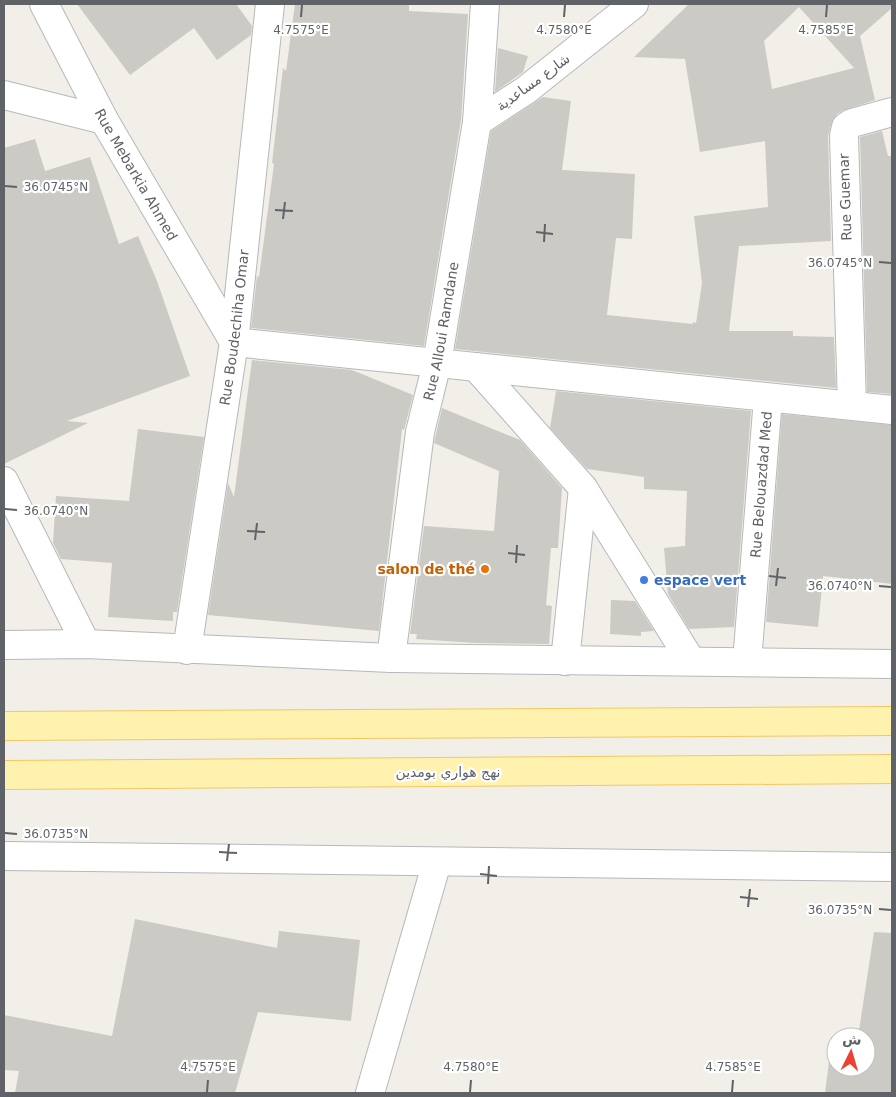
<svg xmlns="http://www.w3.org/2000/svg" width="896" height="1097" viewBox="0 0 896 1097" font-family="'DejaVu Sans',Cairo,sans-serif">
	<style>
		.building { fill: #cccac5; fill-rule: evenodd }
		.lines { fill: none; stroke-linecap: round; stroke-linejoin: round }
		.street-casing { stroke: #b5b8bc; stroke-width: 30 }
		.primary-casing { stroke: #f2c960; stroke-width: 30 }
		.street { stroke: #fff; stroke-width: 28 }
		.primary { stroke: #fff2af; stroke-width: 28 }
		.ticks { fill: none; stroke: #5f6368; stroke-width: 2 }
		.food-dot { fill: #e8710a; stroke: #fff; stroke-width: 2 }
		.shop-dot { fill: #3f7fe0; stroke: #fff; stroke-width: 2 }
		.labels { text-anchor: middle; stroke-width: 4.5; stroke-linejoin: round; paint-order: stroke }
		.street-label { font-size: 14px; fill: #5f6368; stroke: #fff }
		.food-label { font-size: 14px; font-weight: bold; fill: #c56008; stroke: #fff; text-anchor: end }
		.shop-label { font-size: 14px; font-weight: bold; fill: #366cbe; stroke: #fff; text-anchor: start }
		.ticks-label { font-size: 12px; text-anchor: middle; fill: #5f6368; stroke: #fff; stroke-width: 4.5; stroke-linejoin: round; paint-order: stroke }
	</style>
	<rect width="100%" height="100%" fill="#f1efe8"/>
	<g class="building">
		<polygon points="77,4 236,4 252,26 251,35 217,60 194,28 130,75"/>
		<polygon points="295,4 409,4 409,11 468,14 461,120 424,346 251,328 257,276 259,277 274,164 272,163 283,68 286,71"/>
		<path d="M 689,4 L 892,4 L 892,8 L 860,36 L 875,100 L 844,110 L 837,114 L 831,124 L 828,136 L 831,241 L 739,246 L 729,331 L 793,331 L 793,336 L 834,337 L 836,388 L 455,349 L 491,131 L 543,97 L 571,101 L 562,170 L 635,174 L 632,239 L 616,238 L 607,315 L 693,324 L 693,322 L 696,323 L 702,283 L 694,216 L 768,207 L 765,141 L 700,152 L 685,59 L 634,57 ZM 799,7 L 854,68 L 772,89 L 764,41 Z"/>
		<polygon points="498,48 528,56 523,72 495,92"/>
		<polygon points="882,131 888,156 892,156 892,394 867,392 860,137"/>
		<polygon points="35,139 45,171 90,157 119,244 138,236 157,281 190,376 67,421 88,423 4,464 4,148"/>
		<polygon points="252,360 352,370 413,395 404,430 402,429 379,631 208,615 228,483 234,497"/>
		<polygon points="556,391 751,411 734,627 689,629 668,594 664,548 685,546 687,491 644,489 644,477 587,469 550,428"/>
		<polygon points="442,408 520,440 562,488 558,548 551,548 546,605 552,606 549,644 475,643 416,639 417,634 410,634 424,526 494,531 499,471 434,443"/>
		<polygon points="782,414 892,425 892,584 823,576 818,627 766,622"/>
		<polygon points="138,429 204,437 177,612 173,612 173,621 108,617 112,563 61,559 53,543 56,496 129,501"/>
		<polygon points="611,600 635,601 654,631 641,632 641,636 610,634"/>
		<polygon points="135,919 277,948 279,931 360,940 351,1021 258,1012 235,1093 15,1093 19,1071 4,1070 4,1015 112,1036"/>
		<polygon points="874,932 892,933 892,1093 825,1093 830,1054 836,1055 836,1067 866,1067 866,1037 858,1037"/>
	</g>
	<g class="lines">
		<defs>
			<g id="street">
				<path id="s1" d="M 44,4 L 104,120 L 234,342 L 892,410"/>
				<polyline points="4,95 104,120"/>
				<polyline points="477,122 526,90 634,4"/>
				<polyline points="476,367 583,488 691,661"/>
				<polyline points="852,405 844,136 846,127 852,123 892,112"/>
				<polyline points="4,481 86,644"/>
				<polyline points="4,645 86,644 391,658 892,664"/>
				<path id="s2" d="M 187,650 L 234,342 L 270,4"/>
				<path id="s3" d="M 391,658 L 420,432 L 437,363 L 477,122 L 485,4"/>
				<polyline points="565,661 583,488"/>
				<path id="s4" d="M 747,662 L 768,398"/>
				<polyline points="4,856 892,867"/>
				<polyline points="370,1093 437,862"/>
			</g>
			<g id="primary">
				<polyline points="4,726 892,721"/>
				<polyline points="4,775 892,769"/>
			</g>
		</defs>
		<use href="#street" class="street-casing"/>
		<use href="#primary" class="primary-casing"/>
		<use href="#street" class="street"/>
		<use href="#primary" class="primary"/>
	</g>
	<path class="ticks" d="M 301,17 L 302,5M 564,17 L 565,5M 826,17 L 827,5M 5,186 L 17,187M 275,210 L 293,211M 283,219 L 285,202M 536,232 L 553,234M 544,242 L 545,224M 879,262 L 891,263M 5,509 L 17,510M 247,531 L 265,532M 255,540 L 257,523M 508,553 L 525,555M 516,563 L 517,545M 769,576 L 786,578M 776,586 L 778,568M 879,586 L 891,587M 5,833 L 17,834M 219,852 L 237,853M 227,861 L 229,844M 480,874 L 497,876M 488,884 L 489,866M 740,897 L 758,899M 748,907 L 750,889M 879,909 L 891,910M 207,1092 L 208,1080M 470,1092 L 471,1080M 732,1092 L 733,1080"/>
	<circle class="food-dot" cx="485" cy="569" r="5"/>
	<circle class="shop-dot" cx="644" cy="580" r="5"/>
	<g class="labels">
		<g class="street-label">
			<text transform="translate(533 82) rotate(-36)" y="5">شارع مساعدية</text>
			<text dy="5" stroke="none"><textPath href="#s1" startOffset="194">Rue Mebarkia Ahmed</textPath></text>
			<text transform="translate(845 197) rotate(-92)" y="5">Rue Guemar</text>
			<text dy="5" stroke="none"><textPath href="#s2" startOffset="326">Rue Boudechiha Omar</textPath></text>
			<text dy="5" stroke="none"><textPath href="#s3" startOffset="331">Rue Alloui Ramdane</textPath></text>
			<text dy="5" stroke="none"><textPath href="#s4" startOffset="178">Rue Belouazdad Med</textPath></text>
			<text x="448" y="777">نهج هواري بومدين</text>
		</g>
		<g class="food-label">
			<text x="475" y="574">salon de thé</text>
		</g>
		<g class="shop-label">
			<text x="654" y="585">espace vert</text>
		</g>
	</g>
	<g class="ticks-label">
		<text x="301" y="34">4.7575°E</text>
		<text x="564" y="34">4.7580°E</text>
		<text x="826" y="34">4.7585°E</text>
		<text x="56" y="191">36.0745°N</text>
		<text x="840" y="267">36.0745°N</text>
		<text x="56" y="515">36.0740°N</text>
		<text x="840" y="590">36.0740°N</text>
		<text x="56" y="838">36.0735°N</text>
		<text x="840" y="914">36.0735°N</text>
		<text x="208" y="1071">4.7575°E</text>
		<text x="471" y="1071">4.7580°E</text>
		<text x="733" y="1071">4.7585°E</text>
	</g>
	<rect width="896" height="1097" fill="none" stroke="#5f6368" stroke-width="10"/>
	<g transform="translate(851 1052) rotate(5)"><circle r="24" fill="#ffffff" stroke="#bfc1c3"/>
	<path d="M0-4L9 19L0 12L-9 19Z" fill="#ea4335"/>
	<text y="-8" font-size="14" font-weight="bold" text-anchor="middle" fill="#5f6368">ش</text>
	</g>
</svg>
